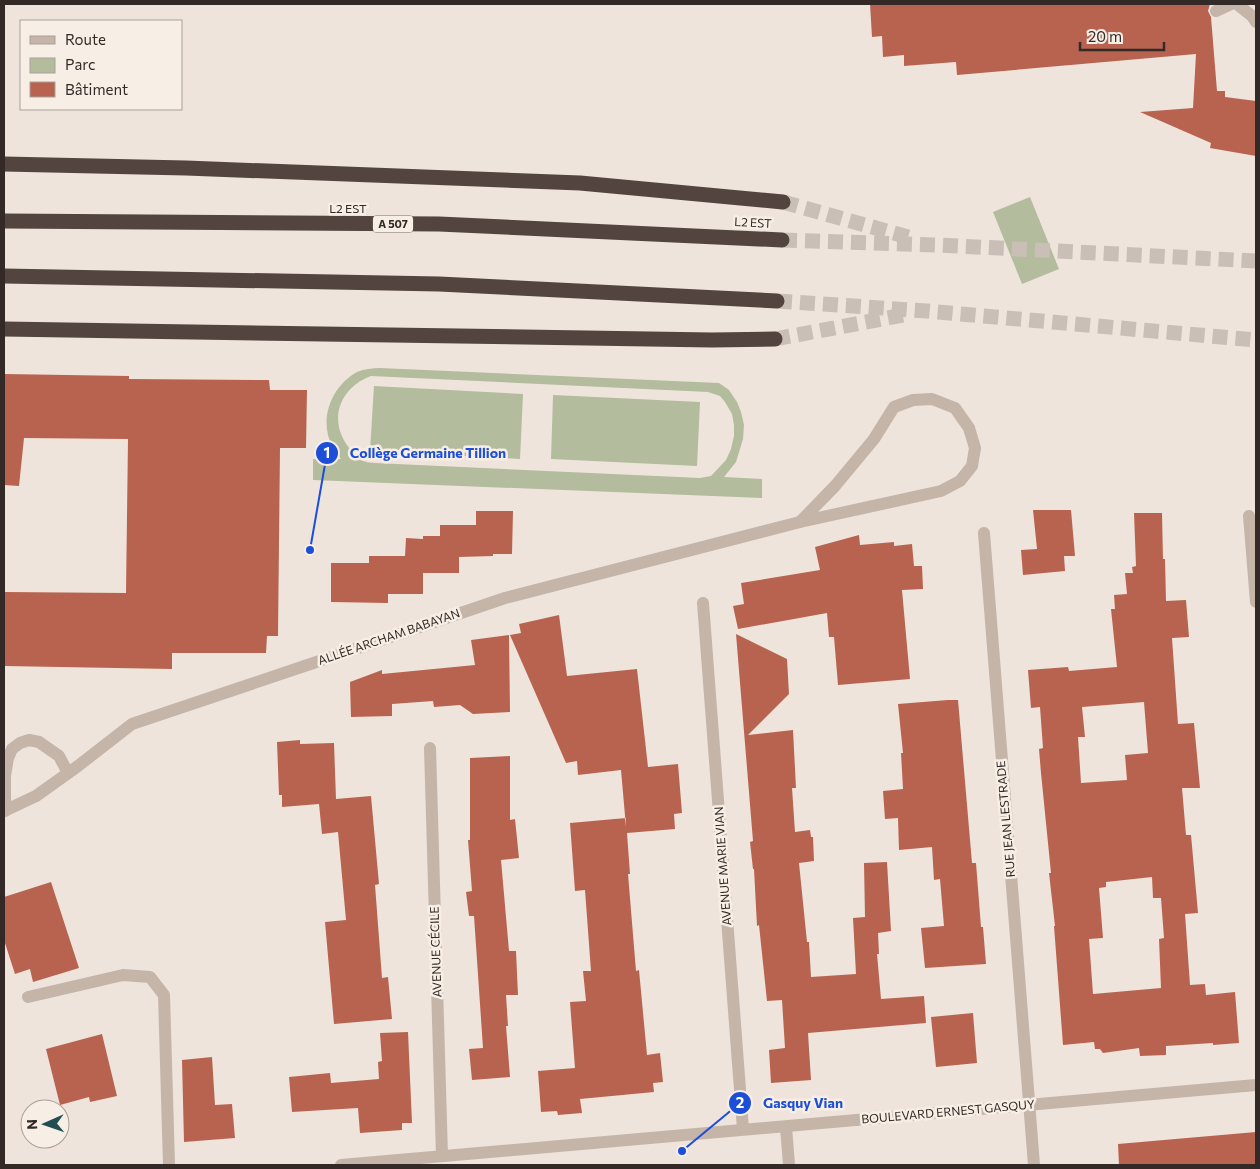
<svg xmlns="http://www.w3.org/2000/svg" width="1260" height="1169" viewBox="0 0 1260 1169" font-family="Commissioner,sans-serif">
	<style>
		.green { fill: #b3bc9d; fill-rule: evenodd }
		.building { fill: #b8634f; fill-rule: evenodd }
		.lines { fill: none; stroke-linecap: round; stroke-linejoin: round }
		.highway-tunnel { stroke: #c9bfb7; stroke-width: 15; stroke-dasharray: 15 8; stroke-linecap: butt }
		.lane { stroke: #c5b4a8; stroke-width: 12 }
		.street { stroke: #c5b4a8; stroke-width: 12 }
		.highway { stroke: #53443f; stroke-width: 15 }
		.labels { text-anchor: middle; stroke-width: 5; stroke-linejoin: round; paint-order: stroke }
		.shield { fill: #f7eee6; stroke: #6e6560; stroke-width: 1 }
		.shield-label { font-size: 11px; font-weight: bold; fill: #332a27 }
		.street-label { font-size: 12px; fill: #332a27; stroke: #f7eee6 }
		.leader { fill: none; stroke: #1d4ed8; stroke-width: 2 }
		.callout-dot { fill: #1d4ed8; stroke: #f7eee6; stroke-width: 2 }
		.mark-label { font-size: 15px; text-anchor: middle; font-weight: bold; fill: #fff }
		.callout-label { font-size: 14px; text-anchor: middle; font-weight: bold; fill: #1d4ed8; stroke: #f7eee6; stroke-width: 5; stroke-linejoin: round; paint-order: stroke }
	</style>
	<rect width="100%" height="100%" fill="#eee4db"/>
	<g class="green">
		<polygon points="1030,197 1059,269 1022,284 993,212"/>
		<path d="M 380,368 L 719,383 L 729,390 L 737,402 L 741,412 L 744,425 L 743,439 L 736,462 L 724,477 L 762,479 L 762,498 L 313,480 L 313,459 L 341,459 C 336,452 330,444 328,435 C 322,411 335,384 357,372 C 364,369 373,368 380,368 ZM 371,376 L 708,392 L 720,396 L 725,402 L 732,414 L 734,425 L 734,436 L 731,449 L 726,460 L 711,476 L 700,478 L 375,463 C 371,463 367,462 363,461 C 356,458 351,451 347,445 C 328,418 341,387 371,376 Z"/>
		<polygon points="374,386 523,394 520,459 370,451"/>
		<polygon points="553,395 700,402 697,466 551,459"/>
	</g>
	<g class="building">
		<polygon points="870,4 1210,4 1208,11 1211,17 1217,91 1225,91 1225,97 1256,101 1256,156 1210,148 1211,143 1140,112 1193,108 1196,54 957,75 956,62 904,66 904,55 883,57 882,36 872,37"/>
		<polygon points="4,374 129,376 129,379 269,380 270,390 307,390 306,448 280,448 278,636 267,636 266,653 172,653 172,669 4,666 4,592 126,593 128,439 24,438 19,486 4,485"/>
		<polygon points="1033,510 1071,510 1075,556 1064,556 1065,571 1023,575 1021,550 1037,549"/>
		<polygon points="476,511 513,511 512,554 493,554 493,556 459,557 459,573 423,573 423,594 388,594 388,603 331,602 331,563 369,563 369,556 405,556 406,538 423,539 423,536 440,536 440,525 476,525"/>
		<path d="M 1134,513 L 1162,513 L 1163,559 L 1165,559 L 1166,601 L 1186,600 L 1189,637 L 1172,638 L 1178,724 L 1194,723 L 1200,788 L 1182,788 L 1186,835 L 1191,835 L 1198,913 L 1185,914 L 1190,985 L 1205,984 L 1206,995 L 1235,992 L 1239,1043 L 1213,1045 L 1213,1043 L 1166,1046 L 1166,1055 L 1140,1056 L 1139,1048 L 1103,1053 L 1100,1049 L 1095,1049 L 1094,1042 L 1063,1045 L 1054,926 L 1055,926 L 1049,873 L 1051,873 L 1041,773 L 1039,749 L 1043,748 L 1040,707 L 1031,708 L 1028,670 L 1068,667 L 1069,671 L 1117,667 L 1111,609 L 1115,609 L 1114,595 L 1127,594 L 1125,573 L 1133,573 L 1132,567 L 1136,566 ZM 1144,702 L 1148,753 L 1125,755 L 1127,780 L 1081,783 L 1078,737 L 1085,737 L 1082,707 ZM 1152,877 L 1153,898 L 1161,898 L 1164,938 L 1159,939 L 1161,988 L 1093,994 L 1089,939 L 1103,938 L 1099,888 L 1106,887 L 1106,882 Z"/>
		<polygon points="859,535 860,545 894,542 894,546 912,544 914,566 922,566 923,589 902,590 910,679 838,685 834,637 829,637 827,613 738,629 733,606 744,604 741,583 820,570 815,547"/>
		<polygon points="559,615 567,676 637,669 648,767 678,764 682,813 674,814 675,829 627,833 630,874 628,874 636,971 639,970 647,1055 660,1053 663,1082 653,1083 654,1092 580,1099 582,1113 558,1115 557,1111 541,1112 538,1071 575,1068 570,1002 586,1001 583,971 591,971 585,890 575,891 570,823 626,818 626,827 621,770 578,775 577,761 566,763 510,635 521,633 519,624"/>
		<polygon points="736,634 787,659 789,694 748,735 793,730 796,788 792,788 795,832 810,830 811,837 813,837 814,861 799,863 807,942 809,942 811,977 856,974 853,918 865,917 864,863 887,862 891,931 878,933 879,954 877,954 881,999 924,996 926,1023 808,1033 811,1080 771,1083 769,1050 785,1048 782,1000 767,1001 759,925 757,926 754,869 753,869 750,842 753,841"/>
		<polygon points="509,635 510,712 473,714 460,705 434,707 433,701 392,704 392,716 351,717 350,682 382,670 382,674 475,665 471,640"/>
		<polygon points="948,700 958,700 972,863 976,863 981,927 983,927 986,964 925,968 921,928 944,926 940,879 934,880 932,847 899,850 898,818 885,819 883,791 903,789 901,753 903,753 898,704"/>
		<polygon points="300,740 300,744 334,743 336,799 371,796 379,884 375,885 382,978 388,977 392,1019 334,1024 325,922 346,920 338,832 322,834 319,804 282,807 282,795 279,795 277,742"/>
		<polygon points="510,756 510,820 515,819 519,858 501,860 509,951 516,951 518,995 506,995 508,1026 506,1026 510,1077 472,1080 469,1049 483,1048 474,916 469,916 466,892 472,891 468,840 470,840 470,758"/>
		<polygon points="51,882 79,968 33,982 30,969 15,974 4,940 4,897"/>
		<polygon points="973,1013 977,1063 936,1067 931,1017"/>
		<polygon points="408,1032 412,1123 402,1123 402,1130 360,1133 358,1108 292,1112 289,1077 330,1073 331,1083 379,1079 378,1062 382,1061 380,1033"/>
		<polygon points="102,1034 117,1096 90,1102 89,1097 60,1105 46,1049"/>
		<polygon points="212,1057 215,1105 232,1104 235,1138 184,1142 182,1060"/>
		<polygon points="1256,1132 1256,1165 1119,1165 1118,1144"/>
	</g>
	<g class="lines">
		<g class="highway-tunnel">
			<polyline points="783,202 915,239"/>
			<polyline points="782,240 938,245 1256,261"/>
			<polyline points="777,301 927,311 1256,340"/>
			<polyline points="775,339 903,315"/>
		</g>
		<g class="lane">
			<polyline points="1237,4 1252,16 1256,22"/>
			<polyline points="1216,11 1231,4"/>
			<polygon points="932,399 955,408 969,428 975,448 972,466 960,481 941,491 800,522 835,486 874,439 894,407 913,400"/>
			<polyline points="5,811 5,776 8,758 12,749 20,743 29,740 39,742 59,756 68,773"/>
			<polyline points="28,997 123,975 150,977 164,995 169,1165"/>
		</g>
		<g class="street">
			<polyline points="1249,516 1256,602"/>
			<polyline points="984,533 1034,1165"/>
			<polyline points="703,603 743,1129"/>
			<polyline points="430,748 442,1156"/>
			<polyline points="4,811 36,796 78,766 132,724 361,647 505,598 800,522"/>
			<polyline points="786,1127 789,1165"/>
			<polyline points="341,1165 1256,1085"/>
		</g>
		<g class="highway">
			<polyline points="4,164 186,168 580,183 783,202"/>
			<polyline points="4,221 439,224 782,240"/>
			<polyline points="4,276 439,284 777,301"/>
			<polyline points="4,329 712,340 775,339"/>
		</g>
	</g>
	<g class="labels">
		<rect class="shield" x="373" y="215.5" width="40" height="17" rx="4"/>
		<g class="shield-label">
			<text x="393" y="228">A 507</text>
		</g>
		<g class="street-label">
			<text x="348" y="213">L2 EST</text>
			<text transform="translate(753 223) rotate(3)" y="4">L2 EST</text>
			<text transform="translate(389 637) rotate(-19)" y="4">ALLÉE ARCHAM BABAYAN</text>
			<text transform="translate(1006 819) rotate(-95)" y="4">RUE JEAN LESTRADE</text>
			<text transform="translate(723 866) rotate(-94)" y="4">AVENUE MARIE VIAN</text>
			<text transform="translate(436 952) rotate(-92)" y="4">AVENUE CÉCILE</text>
			<text transform="translate(948 1112) rotate(-5)" y="4">BOULEVARD ERNEST GASQUY</text>
		</g>
	</g>
	<path class="leader" d="M310 550L327 453M682 1151L740 1103"/>
	<g class="callout-dot">
		<circle cx="310" cy="550" r="5"/>
		<circle cx="682" cy="1151" r="5"/>
		<circle cx="327" cy="453" r="12"/>
		<circle cx="740" cy="1103" r="12"/>
	</g>
	<g class="mark-label">
		<text x="327" y="458">1</text>
		<text x="740" y="1108">2</text>
	</g>
	<g class="callout-label">
		<text x="428" y="458">Collège Germaine Tillion</text>
		<text x="803" y="1108">Gasquy Vian</text>
	</g>
	<rect width="1260" height="1169" fill="none" stroke="#332a27" stroke-width="10"/>
	<rect x="20" y="20" width="162" height="90" fill="#f7eee6" stroke="#a9a09a"/>
	<rect x="30" y="36" width="25" height="8" fill="#c5b4a8" stroke="#a9a09a"/>
	<text x="65" y="45" font-size="15" fill="#332a27">Route</text>
	<rect x="30" y="58" width="25" height="15" fill="#b3bc9d" stroke="#a9a09a"/>
	<text x="65" y="70" font-size="15" fill="#332a27">Parc</text>
	<rect x="30" y="82" width="25" height="15" fill="#b8634f" stroke="#a9a09a"/>
	<text x="65" y="95" font-size="15" fill="#332a27">Bâtiment</text>
	<g transform="translate(45 1124) rotate(268)"><circle r="24" fill="#f7eee6" stroke="#a9a09a"/>
	<path d="M0-4L9 19L0 12L-9 19Z" fill="#224f4f"/>
	<text y="-8" font-size="14" font-weight="bold" text-anchor="middle" fill="#332a27">N</text>
	</g>
	<path d="M1080 42v8h84v-8" fill="none" stroke="#332a27" stroke-width="2.5"/>
	<text x="1088" y="42" font-size="15" fill="#332a27" stroke="#f7eee6" stroke-width="4" paint-order="stroke">20 m</text>
</svg>
